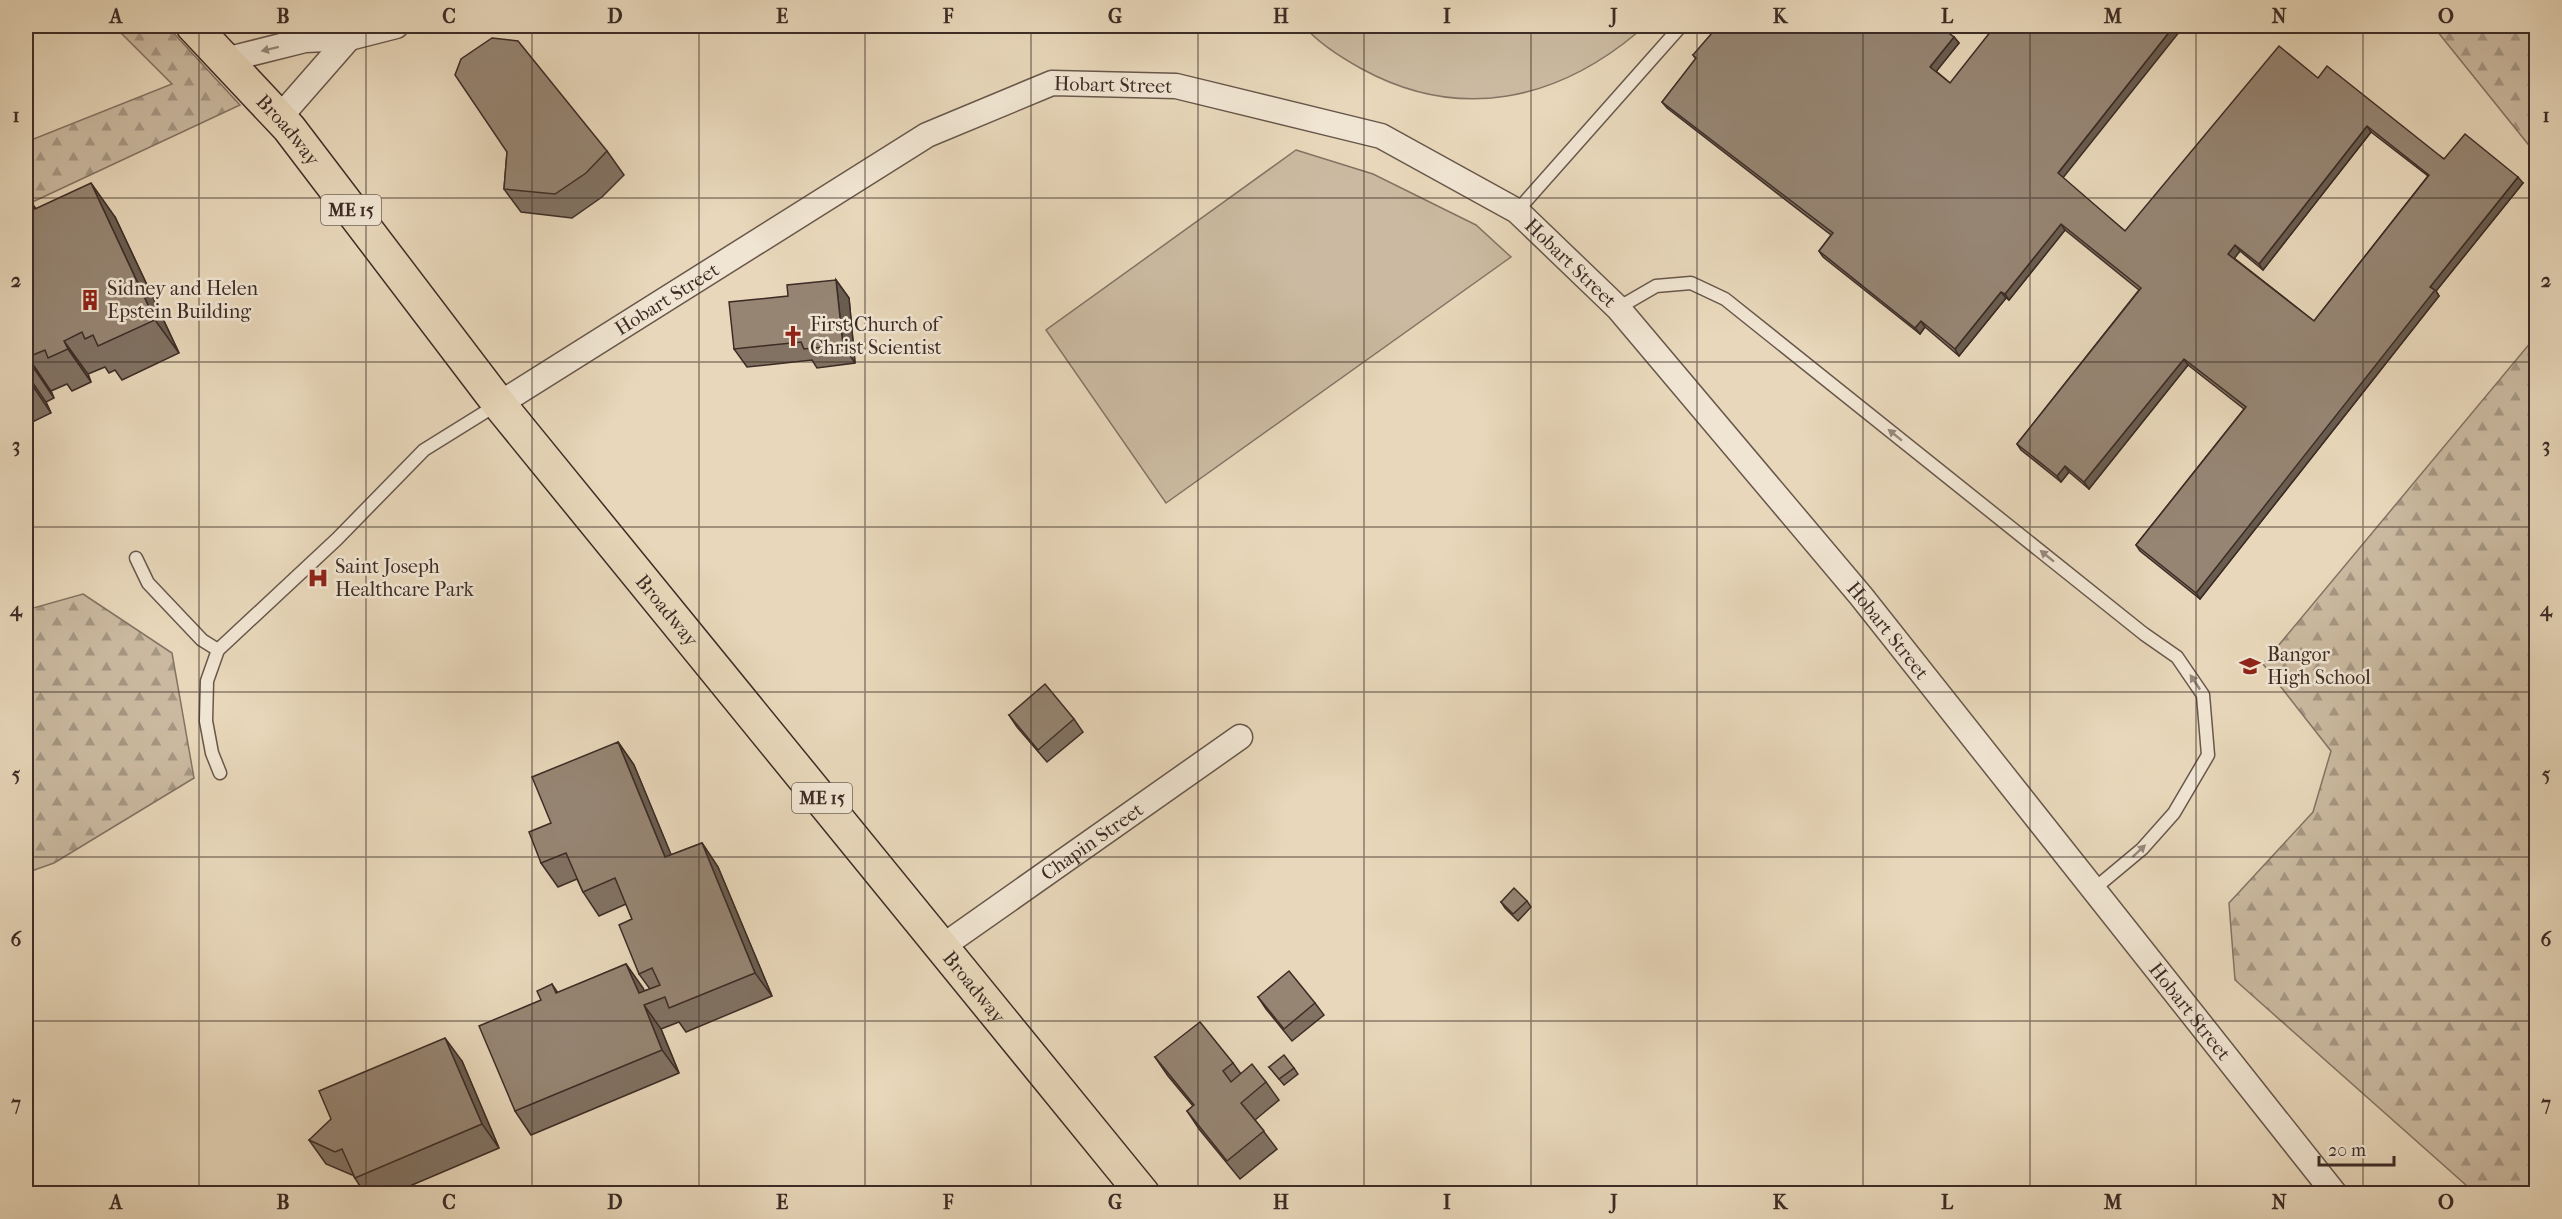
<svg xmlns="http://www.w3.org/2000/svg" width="2562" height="1219" viewBox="0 0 2562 1219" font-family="'IM FELL French Canon',serif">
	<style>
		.forest { fill: url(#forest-firs); stroke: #847364; stroke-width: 1.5 }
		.pitch { fill: #cbbaa1; stroke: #847364; stroke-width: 1.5 }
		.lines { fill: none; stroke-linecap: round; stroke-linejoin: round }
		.service-casing { stroke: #68574b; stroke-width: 15 }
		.minor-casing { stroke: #68574b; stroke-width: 27 }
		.primary-casing { stroke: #3d2c26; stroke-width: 36 }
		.service { stroke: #f0e5d2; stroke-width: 12 }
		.minor { stroke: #f0e5d2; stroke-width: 24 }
		.primary { stroke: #e8d7ba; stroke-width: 33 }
		.wall { fill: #817263; stroke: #3d2c26; stroke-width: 1.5; fill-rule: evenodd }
		.shaded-wall { fill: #695d50; stroke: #3d2c26; stroke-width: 1.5 }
		.building { fill: #968573; stroke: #3d2c26; stroke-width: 1.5; fill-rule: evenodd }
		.oneway { fill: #96887c }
		.grid { fill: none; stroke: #3d2c26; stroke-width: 1.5; stroke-opacity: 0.55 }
		.labels { text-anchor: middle; stroke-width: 5; stroke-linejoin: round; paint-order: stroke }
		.shield { fill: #f0e5d2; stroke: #73645a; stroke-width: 1.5 }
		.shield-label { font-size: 18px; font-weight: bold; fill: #3d2c26 }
		.street-label { font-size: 20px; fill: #3d2c26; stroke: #f0e5d2 }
		.poi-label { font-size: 20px; fill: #3d2c26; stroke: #f0e5d2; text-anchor: start }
		.neatline { fill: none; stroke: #3d2c26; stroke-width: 2 }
		.grid-label { font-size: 20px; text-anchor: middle; font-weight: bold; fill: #3d2c26 }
	</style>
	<defs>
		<pattern id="forest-firs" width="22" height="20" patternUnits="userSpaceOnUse" patternTransform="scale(1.5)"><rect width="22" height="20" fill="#cbbaa1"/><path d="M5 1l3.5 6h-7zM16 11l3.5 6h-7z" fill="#a69783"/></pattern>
	</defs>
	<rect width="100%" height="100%" fill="#e8d7ba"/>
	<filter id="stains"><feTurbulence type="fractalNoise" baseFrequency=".00333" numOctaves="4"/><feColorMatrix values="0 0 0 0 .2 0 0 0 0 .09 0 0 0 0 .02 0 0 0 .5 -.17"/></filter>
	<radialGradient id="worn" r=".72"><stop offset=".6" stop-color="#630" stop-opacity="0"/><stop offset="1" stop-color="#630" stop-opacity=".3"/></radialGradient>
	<g class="forest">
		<polygon points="114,26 167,26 240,105 26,205 26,142 172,84"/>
		<polygon points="2433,26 2536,26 2536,154"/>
		<polygon points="2536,336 2536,1193 2475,1193 2235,980 2229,903 2313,812 2331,751 2263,664"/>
		<polygon points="83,594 172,653 194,778 54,863 26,873 26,610"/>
	</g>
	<g class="pitch">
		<path d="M 1304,26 L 1633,26 L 1638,32 C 1556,101 1459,122 1362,69 C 1342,58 1319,44 1304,26 Z"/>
		<polygon points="1296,150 1373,174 1476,225 1511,257 1166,503 1046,330"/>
	</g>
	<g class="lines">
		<defs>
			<g id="service">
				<polyline points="1517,211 1681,26"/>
				<polyline points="1618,308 1656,286 1691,283 1725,299 2144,634 2177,657 2203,695 2208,755 2174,813 2142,849 2094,889"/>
				<polyline points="136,558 148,583 202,640 218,650"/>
				<polyline points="220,773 212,753 206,721 207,681 218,650 337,539 424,450 498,404"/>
			</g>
			<g id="minor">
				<polyline points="225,60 305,40 349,38 396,26"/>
				<polyline points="279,118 349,38"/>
				<path id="s1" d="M 499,404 L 927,135 L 1052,83 L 1176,86 L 1381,136 L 1517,211 L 1618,308 L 1861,596 L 2335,1194"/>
				<path id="s2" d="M 943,946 L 1240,737"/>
			</g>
			<g id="primary">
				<path id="s3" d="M 193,26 L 289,128 L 499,404 L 1143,1194"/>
			</g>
		</defs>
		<use href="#service" class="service-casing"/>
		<use href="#minor" class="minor-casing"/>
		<use href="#primary" class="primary-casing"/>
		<use href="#service" class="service"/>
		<use href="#minor" class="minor"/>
		<use href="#primary" class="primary"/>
	</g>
	<g class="wall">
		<path d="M 1954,37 L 1959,43 L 1936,71 L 2125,231 L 2318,78 L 2444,159 L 2523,183 L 2436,291 L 2439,296 L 2200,599 L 2140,551 L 2136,545 L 2244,409 L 2188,365 L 2089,489 L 2069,472 L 2061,482 L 2021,450 L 2017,444 L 2139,290 L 2065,230 L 2009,300 L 2006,298 L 1959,356 L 1925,327 L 1920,334 L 1823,257 L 1819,251 L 1831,235 L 1667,108 L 1662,102 L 1696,59 L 1693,55 ZM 2371,132 L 2428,176 L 2314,321 L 2234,258 L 2240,251 L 2263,270 Z"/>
		<polygon points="607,151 624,175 602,197 572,218 521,212 504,189 507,152"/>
		<polygon points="30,200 36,209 115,217 179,353 122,380 115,370 109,373 105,367 88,374 91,382 72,391 67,384 51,391 54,398 46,402 51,413 26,425 26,202"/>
		<polygon points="836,280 849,298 855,363 817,368 812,360 747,367 734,349"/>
		<polygon points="1009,715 1074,719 1083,732 1047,762 1017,727"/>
		<polygon points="618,742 634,765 671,855 702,843 718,867 772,996 686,1032 679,1022 661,1029 679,1073 531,1135 515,1111 541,1000 552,984 558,993 626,964 644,991 650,989 639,974 632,919 626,904 599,916 583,892 577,879 558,887 541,863 551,823"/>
		<polygon points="1527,901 1531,907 1518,921 1505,908 1501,902"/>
		<polygon points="1258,997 1315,1003 1324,1015 1292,1041 1266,1009"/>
		<polygon points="1155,1057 1233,1063 1241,1074 1266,1082 1279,1100 1255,1120 1277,1149 1240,1179 1199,1129 1187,1111 1193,1106 1168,1076"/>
		<polygon points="462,1061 499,1148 391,1194 365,1194 353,1175 352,1175 326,1164 309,1140"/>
		<polygon points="1269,1067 1294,1068 1298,1074 1284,1085"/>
	</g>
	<g class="shaded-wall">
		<polygon points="2174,26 2184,26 2062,179 2058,173"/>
		<polygon points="1954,37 1959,43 1935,73 1930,67"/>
		<polygon points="2367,126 2371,132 2263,270 2259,264"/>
		<polygon points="2518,177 2523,183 2436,291 2439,296 2200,599 2196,593 2430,287"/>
		<polygon points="91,183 115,217 179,353 155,320"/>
		<polygon points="2061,224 2065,230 2009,300 2005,294"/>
		<polygon points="2235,245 2240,251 2233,260 2228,254"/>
		<polygon points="836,280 849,298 855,363 843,345"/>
		<polygon points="2001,292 2006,298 1959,356 1955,349"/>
		<polygon points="1921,321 1925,327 1920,334 1915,328"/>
		<polygon points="64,341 88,374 91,382 68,349"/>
		<polygon points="28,357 51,391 54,398 31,364"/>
		<polygon points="2184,359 2188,365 2089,489 2084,482"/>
		<polygon points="26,373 46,402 51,413 28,379"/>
		<polygon points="2065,466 2069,472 2061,482 2057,476"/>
		<polygon points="618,742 634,765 682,881 665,857"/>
		<polygon points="702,843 718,867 772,996 755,973"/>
		<polygon points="626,964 643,988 650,1003 639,993"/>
		<polygon points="644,1005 661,1029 679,1073 662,1050"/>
		<polygon points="445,1038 462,1061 499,1148 482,1124"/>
	</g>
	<g class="building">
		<path d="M 1718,26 L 1939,26 L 1954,37 L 1930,67 L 1950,83 L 1995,26 L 2174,26 L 2058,173 L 2125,231 L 2279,46 L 2318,78 L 2327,66 L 2444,159 L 2465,134 L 2518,177 L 2430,287 L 2435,290 L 2196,593 L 2136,545 L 2246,407 L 2184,359 L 2084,482 L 2065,466 L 2057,476 L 2017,444 L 2141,288 L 2061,224 L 2005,294 L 2001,292 L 1955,349 L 1921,321 L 1915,328 L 1819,251 L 1833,233 L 1662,102 L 1696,58 L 1693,55 ZM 2367,126 L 2429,175 L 2314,321 L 2228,254 L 2235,245 L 2259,264 Z"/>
		<polygon points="492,38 518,41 607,151 586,173 555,194 504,189 507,152 455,75 461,59"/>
		<polygon points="91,183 155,320 98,346 93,335 85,339 82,332 64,341 68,349 48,358 45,350 28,357 31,364 26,367 26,202 30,200 35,209"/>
		<polygon points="836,280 843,345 804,349 801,342 734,349 729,302 788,296 787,285"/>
		<polygon points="1045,684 1074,719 1038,750 1009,715"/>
		<polygon points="618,742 665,857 702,843 755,973 669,1008 665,997 644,1005 662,1050 515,1111 479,1026 541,1000 537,991 552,984 556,993 626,964 639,993 660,985 652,968 639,974 619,925 632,919 615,878 583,892 566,853 541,863 529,832 551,823 532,777"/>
		<polygon points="1514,888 1527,901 1513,914 1501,902"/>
		<polygon points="1289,971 1315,1003 1284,1029 1258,997"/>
		<polygon points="1200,1022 1233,1063 1223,1071 1231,1082 1252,1064 1266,1082 1241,1103 1264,1131 1227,1161 1187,1111 1194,1105 1155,1057"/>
		<polygon points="445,1038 482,1124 355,1178 342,1149 335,1152 309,1140 331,1119 319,1091"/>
		<polygon points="1284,1055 1294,1068 1279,1079 1269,1067"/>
	</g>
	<defs><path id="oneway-solid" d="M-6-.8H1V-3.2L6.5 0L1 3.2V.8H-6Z" transform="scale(1.5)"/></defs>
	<g class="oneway">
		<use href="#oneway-solid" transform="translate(270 49) rotate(166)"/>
		<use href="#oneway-solid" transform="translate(1895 435) rotate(-141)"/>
		<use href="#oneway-solid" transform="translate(2047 556) rotate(-141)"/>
		<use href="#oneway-solid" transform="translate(2195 682) rotate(-124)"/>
		<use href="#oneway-solid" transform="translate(2139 851) rotate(-43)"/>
	</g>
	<path class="grid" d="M 199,26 L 199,1194M 366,26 L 366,1194M 532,26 L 532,1194M 699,26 L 699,1194M 865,26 L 865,1194M 1031,26 L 1031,1194M 1198,26 L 1198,1194M 1364,26 L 1364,1194M 1531,26 L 1531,1194M 1697,26 L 1697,1194M 1863,26 L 1863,1194M 2030,26 L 2030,1194M 2196,26 L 2196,1194M 2363,26 L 2363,1194M 26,198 L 2536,198M 26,362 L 2536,362M 26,527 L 2536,527M 26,692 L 2536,692M 26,857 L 2536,857M 26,1021 L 2536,1021"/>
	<defs>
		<symbol id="building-bare" viewBox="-9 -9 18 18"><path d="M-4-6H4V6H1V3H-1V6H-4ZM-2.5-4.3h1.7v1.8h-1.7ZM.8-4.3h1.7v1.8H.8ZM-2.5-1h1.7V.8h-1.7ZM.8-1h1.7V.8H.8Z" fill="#8f2418" stroke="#f0e5d2" stroke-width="2.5" paint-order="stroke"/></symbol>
		<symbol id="church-bare" viewBox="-9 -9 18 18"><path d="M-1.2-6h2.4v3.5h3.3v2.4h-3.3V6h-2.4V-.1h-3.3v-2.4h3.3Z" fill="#8f2418" stroke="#f0e5d2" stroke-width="2.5" paint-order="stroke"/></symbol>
		<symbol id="hospital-bare" viewBox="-9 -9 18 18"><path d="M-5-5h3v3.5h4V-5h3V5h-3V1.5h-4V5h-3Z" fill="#8f2418" stroke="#f0e5d2" stroke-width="2.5" paint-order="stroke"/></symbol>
		<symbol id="school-bare" viewBox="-9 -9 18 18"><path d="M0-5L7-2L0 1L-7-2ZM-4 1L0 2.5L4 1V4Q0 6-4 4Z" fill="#8f2418" stroke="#f0e5d2" stroke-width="2.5" paint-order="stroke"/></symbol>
	</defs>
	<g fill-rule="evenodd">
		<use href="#building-bare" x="75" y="285" width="30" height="30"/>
		<use href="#church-bare" x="778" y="321" width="30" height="30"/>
		<use href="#hospital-bare" x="303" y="563" width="30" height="30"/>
		<use href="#school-bare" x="2235" y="651" width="30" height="30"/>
	</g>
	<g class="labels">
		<g class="shield">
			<rect x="321" y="195" width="60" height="30" rx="4.5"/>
			<rect x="792" y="783" width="60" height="30" rx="4.5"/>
		</g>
		<g class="shield-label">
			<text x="351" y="216">ME 15</text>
			<text x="822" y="804">ME 15</text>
		</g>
		<g class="street-label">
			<text dy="7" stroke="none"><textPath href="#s1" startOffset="702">Hobart Street</textPath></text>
			<text dy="7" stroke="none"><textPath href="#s3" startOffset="141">Broadway</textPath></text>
			<text dy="7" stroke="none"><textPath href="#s1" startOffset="1206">Hobart Street</textPath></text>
			<text dy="7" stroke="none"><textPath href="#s1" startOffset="198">Hobart Street</textPath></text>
			<text dy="7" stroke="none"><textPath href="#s3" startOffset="753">Broadway</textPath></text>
			<text dy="7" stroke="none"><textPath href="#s1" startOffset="1692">Hobart Street</textPath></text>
			<text dy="7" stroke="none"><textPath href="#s2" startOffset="182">Chapin Street</textPath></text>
			<text dy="7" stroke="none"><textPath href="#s3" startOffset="1239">Broadway</textPath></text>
			<text dy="7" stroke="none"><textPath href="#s1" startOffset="2178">Hobart Street</textPath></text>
		</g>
		<g class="poi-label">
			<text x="107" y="295">Sidney and Helen<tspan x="107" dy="23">Epstein Building</tspan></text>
			<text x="810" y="331">First Church of<tspan x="810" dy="23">Christ Scientist</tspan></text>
			<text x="335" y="573">Saint Joseph<tspan x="335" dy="23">Healthcare Park</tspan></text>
			<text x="2267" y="661">Bangor<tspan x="2267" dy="23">High School</tspan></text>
		</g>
	</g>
	<rect width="2562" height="1219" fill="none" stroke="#e8d7ba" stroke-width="66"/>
	<path d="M2319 1156v9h75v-9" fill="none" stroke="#3d2c26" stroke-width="3"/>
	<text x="2328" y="1156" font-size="18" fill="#3d2c26" stroke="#f0e5d2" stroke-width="4.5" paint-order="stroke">20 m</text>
	<rect x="33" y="33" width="2496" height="1153" class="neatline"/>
	<g class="grid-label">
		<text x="116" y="23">A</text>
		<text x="283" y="23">B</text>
		<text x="449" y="23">C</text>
		<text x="615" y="23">D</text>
		<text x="782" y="23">E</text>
		<text x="948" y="23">F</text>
		<text x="1115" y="23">G</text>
		<text x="1281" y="23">H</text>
		<text x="1447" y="23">I</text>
		<text x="1614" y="23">J</text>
		<text x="1780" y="23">K</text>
		<text x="1947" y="23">L</text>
		<text x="2113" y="23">M</text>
		<text x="2279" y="23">N</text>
		<text x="2446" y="23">O</text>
		<text x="16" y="122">1</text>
		<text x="2546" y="122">1</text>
		<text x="16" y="287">2</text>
		<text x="2546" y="287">2</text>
		<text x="16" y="452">3</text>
		<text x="2546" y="452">3</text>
		<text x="16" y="616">4</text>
		<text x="2546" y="616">4</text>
		<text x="16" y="781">5</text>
		<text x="2546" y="781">5</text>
		<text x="16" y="946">6</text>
		<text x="2546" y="946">6</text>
		<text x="16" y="1110">7</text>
		<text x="2546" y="1110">7</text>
		<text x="116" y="1209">A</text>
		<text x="283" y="1209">B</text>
		<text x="449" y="1209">C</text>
		<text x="615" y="1209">D</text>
		<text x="782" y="1209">E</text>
		<text x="948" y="1209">F</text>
		<text x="1115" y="1209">G</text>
		<text x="1281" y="1209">H</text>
		<text x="1447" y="1209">I</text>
		<text x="1614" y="1209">J</text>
		<text x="1780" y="1209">K</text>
		<text x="1947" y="1209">L</text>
		<text x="2113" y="1209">M</text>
		<text x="2279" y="1209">N</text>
		<text x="2446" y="1209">O</text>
	</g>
	<rect width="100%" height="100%" filter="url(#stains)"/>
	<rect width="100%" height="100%" fill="url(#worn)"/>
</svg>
